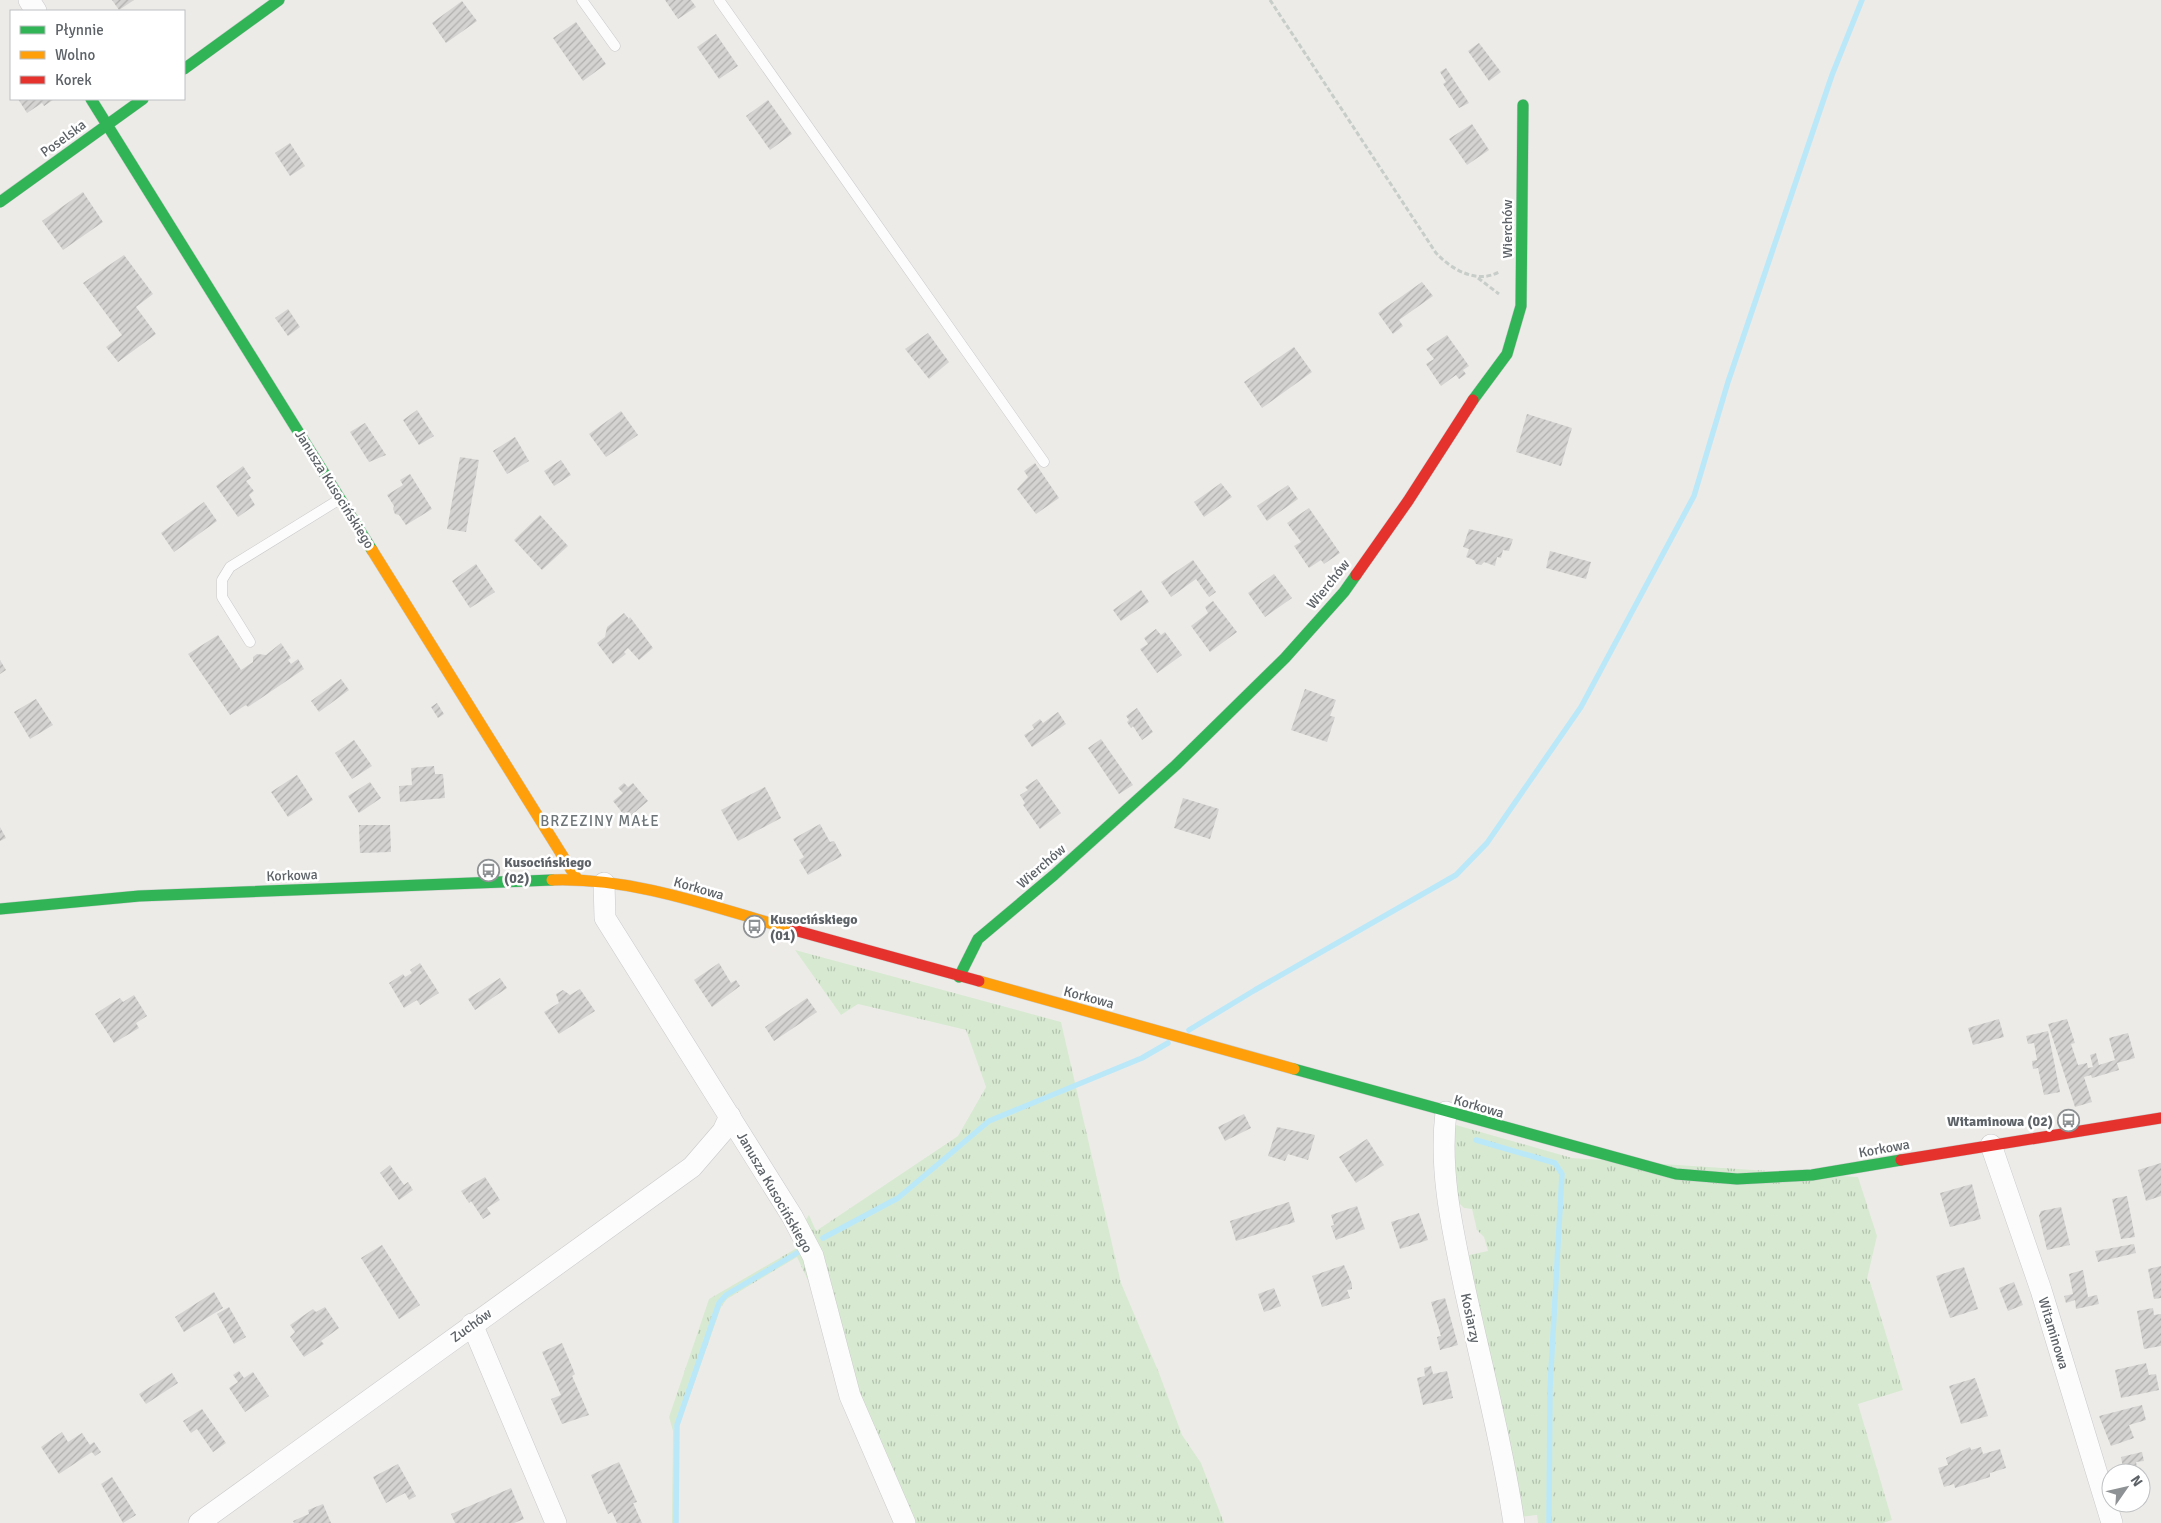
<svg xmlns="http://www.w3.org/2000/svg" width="2161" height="1523" viewBox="0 0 2161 1523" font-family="Signika,sans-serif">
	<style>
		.grass { fill: url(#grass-tufts) }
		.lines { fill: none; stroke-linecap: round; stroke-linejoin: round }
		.stream { stroke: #bbe8f8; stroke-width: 5.5 }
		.building { fill: url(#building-hatch) }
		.lane-casing { stroke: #c9c9c9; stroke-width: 11 }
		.street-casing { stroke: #c9c9c9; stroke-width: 22 }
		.fast-casing { stroke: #c9caca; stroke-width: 12 }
		.slow-casing { stroke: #c9caca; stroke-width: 12 }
		.jam-casing { stroke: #c9caca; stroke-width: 12 }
		.path { stroke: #c7cdc9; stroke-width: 3; stroke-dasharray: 5 2.5; stroke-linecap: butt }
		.lane { stroke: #fcfcfc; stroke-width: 10 }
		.street { stroke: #fcfcfc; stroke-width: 21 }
		.fast { stroke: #30b455; stroke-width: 11 }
		.slow { stroke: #ff9f0a; stroke-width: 11 }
		.jam { stroke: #e5322d; stroke-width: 11 }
		.labels { text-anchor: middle; stroke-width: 5; stroke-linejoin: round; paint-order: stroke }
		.street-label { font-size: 14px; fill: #5c6267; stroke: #fff }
		.poi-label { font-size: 14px; font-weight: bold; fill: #5c6267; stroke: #fff; text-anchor: start }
		.neighbourhood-label { font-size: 15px; letter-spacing: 1px; fill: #6d7579; stroke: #fff }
	</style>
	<defs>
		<pattern id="grass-tufts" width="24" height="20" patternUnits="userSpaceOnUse" patternTransform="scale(1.25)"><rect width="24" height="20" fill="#d7ead1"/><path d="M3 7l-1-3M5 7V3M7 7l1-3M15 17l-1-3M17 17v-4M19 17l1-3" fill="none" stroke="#b2c1ad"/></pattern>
		<pattern id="building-hatch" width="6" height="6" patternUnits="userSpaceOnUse" patternTransform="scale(1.25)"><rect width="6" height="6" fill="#d5d3d1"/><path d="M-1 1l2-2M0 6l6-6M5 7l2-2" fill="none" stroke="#b0afad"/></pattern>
	</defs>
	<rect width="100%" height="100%" fill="#edebe8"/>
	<g class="grass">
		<polygon points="795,950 1061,1022 1121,1283 1159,1373 1182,1435 1201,1463 1224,1523 909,1523 865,1421 805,1221 809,1215 816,1231 958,1136 986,1087 966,1030 858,1004 841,1015"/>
		<polygon points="1456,1125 1572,1158 1858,1177 1877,1236 1867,1279 1870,1282 1903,1390 1858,1404 1892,1520 1883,1523 1538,1523 1537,1515 1520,1517 1464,1256 1488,1251 1484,1237 1477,1230 1472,1209 1464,1208 1458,1202 1448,1155"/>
		<polygon points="802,1245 817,1300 797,1257 727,1299 721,1307 679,1426 678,1523 672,1523 673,1431 669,1417 709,1299"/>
	</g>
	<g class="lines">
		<g class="stream">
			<polyline points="1189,1030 1255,990 1456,875 1487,843 1581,707 1694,496 1728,382 1832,75 1862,0"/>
			<polyline points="1476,1140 1555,1163 1562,1174 1550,1388 1549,1523"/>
			<polyline points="823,1238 898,1198 989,1121 1142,1058 1168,1043"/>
			<polyline points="676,1523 677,1425 719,1303 726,1295 797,1253"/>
		</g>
	</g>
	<g class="building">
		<polygon points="112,0 134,0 119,10"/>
		<polygon points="665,0 691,0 696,7 678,19"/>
		<polygon points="462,1 477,21 446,43 432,23"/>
		<polygon points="576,22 606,64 583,81 553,38"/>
		<polygon points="716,34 738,66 719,79 697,47"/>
		<polygon points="1479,43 1501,72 1489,81 1468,51"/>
		<polygon points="1446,68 1469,103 1459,108 1443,84 1446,82 1440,72"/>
		<polygon points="18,99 52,99 53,100 44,106 42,103 27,113"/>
		<polygon points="768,100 792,134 770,150 746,116"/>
		<polygon points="1472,124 1489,150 1467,165 1449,139"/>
		<polygon points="290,143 305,166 290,176 275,153"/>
		<polygon points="83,192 103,222 63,250 42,221"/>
		<polygon points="124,255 153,294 136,307 156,334 118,362 106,347 122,335 83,283"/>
		<polygon points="1422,282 1433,296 1399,320 1403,326 1393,334 1378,313"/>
		<polygon points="288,309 300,327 288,336 275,318"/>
		<polygon points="928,333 949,362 929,379 905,349"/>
		<polygon points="1447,335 1469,366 1463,370 1466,374 1459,379 1456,375 1441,386 1426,364 1434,359 1426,349"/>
		<polygon points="1294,347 1312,372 1262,408 1244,382"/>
		<polygon points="417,410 434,436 419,445 403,420"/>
		<polygon points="621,411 638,435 606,457 589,434"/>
		<polygon points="1527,414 1572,428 1561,466 1516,452"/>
		<polygon points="365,423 386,455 369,462 350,432"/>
		<polygon points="515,437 529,461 507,474 493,451"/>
		<polygon points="460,457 479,460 466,532 447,529"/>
		<polygon points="561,460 571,475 554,486 544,471"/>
		<polygon points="1035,463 1059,498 1036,514 1017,489 1028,477 1024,471"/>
		<polygon points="243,466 251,478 246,481 254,491 249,495 255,505 238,517 216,486"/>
		<polygon points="410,474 432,509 406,525 399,515 395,514 393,509 394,506 387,495 403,485 400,480"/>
		<polygon points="1221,483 1232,497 1204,517 1194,502"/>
		<polygon points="1288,485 1298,499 1267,521 1257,506"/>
		<polygon points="204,502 217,521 174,552 161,533"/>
		<polygon points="1309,508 1340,553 1324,564 1321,560 1309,568 1294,546 1301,542 1287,523"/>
		<polygon points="540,515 568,546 542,570 514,540"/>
		<polygon points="1469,529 1513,539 1509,551 1503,550 1501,558 1497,557 1495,566 1484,562 1481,565 1476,564 1474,560 1466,557 1469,549 1463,547"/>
		<polygon points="1550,551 1591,562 1586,579 1546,568"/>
		<polygon points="1193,560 1216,592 1209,597 1196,579 1171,597 1161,582"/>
		<polygon points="476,564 495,592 470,608 452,581"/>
		<polygon points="1274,574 1292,598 1265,617 1248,593"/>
		<polygon points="1141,590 1149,602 1121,621 1113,610"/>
		<polygon points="1213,601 1237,632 1210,652 1191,626 1208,613 1205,607"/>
		<polygon points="624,613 629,619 630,617 653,648 639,660 628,648 624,652 626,654 613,664 597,643 605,637 607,627"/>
		<polygon points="1156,629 1161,635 1165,632 1182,655 1157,673 1140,649 1148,644 1144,638"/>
		<polygon points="218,635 241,670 253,662 253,657 257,654 266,655 281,643 291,658 288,660 291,664 298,659 304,669 248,707 246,705 230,715 188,654"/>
		<polygon points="0,660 6,670 0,674"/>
		<polygon points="341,679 349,690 319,712 311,701"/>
		<polygon points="1305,689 1336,700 1330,716 1335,717 1327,742 1291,730"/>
		<polygon points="36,699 53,725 30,739 14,712"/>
		<polygon points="437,703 444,714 438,718 431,707"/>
		<polygon points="1137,708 1153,732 1142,740 1133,726 1131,728 1127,722 1129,720 1126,716"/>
		<polygon points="1058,712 1066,724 1032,747 1024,735 1034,729 1032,725 1040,719 1043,723"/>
		<polygon points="1101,739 1133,785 1119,794 1088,748"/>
		<polygon points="354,740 372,766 352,779 335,753"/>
		<polygon points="434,766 435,774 443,774 445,798 400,802 399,786 412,785 411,768"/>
		<polygon points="297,775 313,800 288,817 271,792"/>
		<polygon points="1037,779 1061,813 1040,829 1023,805 1025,803 1020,795 1028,790 1025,787"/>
		<polygon points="370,782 381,798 359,813 348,796"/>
		<polygon points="624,783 628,787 633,783 648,801 627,819 613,801 623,793 618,788"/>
		<polygon points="765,787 781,818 738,841 721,810"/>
		<polygon points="1183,798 1219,809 1210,839 1174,828"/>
		<polygon points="820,824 830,842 834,841 842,856 808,875 799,860 804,857 793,839"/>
		<polygon points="359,825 390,825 391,852 360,853"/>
		<polygon points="0,827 6,838 0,841"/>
		<polygon points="420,963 439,993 420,1005 417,1000 404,1008 389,983 403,974 405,977 412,973 410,970"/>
		<polygon points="719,963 731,983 736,980 740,986 712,1007 694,980"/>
		<polygon points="500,978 507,988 475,1010 468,999"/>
		<polygon points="580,989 595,1011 559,1034 544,1012 559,1003 556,994 563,990 570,995"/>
		<polygon points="134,995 147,1016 136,1023 139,1028 114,1043 95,1014 120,998 123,1002"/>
		<polygon points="807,998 817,1012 774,1041 765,1027"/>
		<polygon points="1999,1019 2004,1037 1973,1045 1968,1028"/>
		<polygon points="2067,1019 2075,1043 2071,1044 2078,1065 2087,1063 2088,1068 2093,1067 2090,1055 2096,1053 2099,1065 2115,1060 2109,1038 2128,1033 2135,1058 2117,1063 2119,1070 2092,1078 2091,1075 2084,1077 2092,1102 2075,1107 2048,1024"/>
		<polygon points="2048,1031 2060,1092 2044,1095 2038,1068 2033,1069 2032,1061 2037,1060 2034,1043 2028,1044 2026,1036"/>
		<polygon points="1244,1114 1251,1128 1225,1141 1218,1127"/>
		<polygon points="1277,1127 1315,1135 1308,1160 1288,1154 1285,1161 1268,1156"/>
		<polygon points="1367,1139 1384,1165 1356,1183 1339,1157"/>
		<polygon points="2161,1163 2161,1196 2146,1201 2138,1170"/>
		<polygon points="390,1165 404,1185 408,1182 413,1190 399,1200 380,1173"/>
		<polygon points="485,1177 500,1200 487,1208 491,1214 483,1219 471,1201 469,1203 461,1191"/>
		<polygon points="1972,1184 1981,1219 1950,1227 1940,1193"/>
		<polygon points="2127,1196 2135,1237 2121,1239 2112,1199"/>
		<polygon points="1289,1202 1295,1222 1236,1241 1230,1221"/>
		<polygon points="1357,1206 1365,1229 1336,1240 1331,1226 1334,1225 1331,1215"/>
		<polygon points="2061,1207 2070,1245 2047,1250 2039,1216 2041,1211"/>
		<polygon points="1419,1213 1428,1240 1400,1249 1391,1222"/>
		<polygon points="2134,1244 2136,1253 2098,1262 2095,1251"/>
		<polygon points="382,1245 420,1305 399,1319 361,1258"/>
		<polygon points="1344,1265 1352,1284 1352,1289 1347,1290 1350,1298 1322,1307 1312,1276"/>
		<polygon points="2161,1266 2161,1298 2154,1299 2148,1269"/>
		<polygon points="1964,1267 1978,1309 1950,1318 1936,1276"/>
		<polygon points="2083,1270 2088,1297 2097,1295 2099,1304 2076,1309 2075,1300 2066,1303 2064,1296 2073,1294 2069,1274"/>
		<polygon points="2014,1282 2023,1305 2008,1311 1999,1288"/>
		<polygon points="1274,1288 1281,1306 1264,1312 1258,1294"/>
		<polygon points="214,1292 223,1308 184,1332 175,1317"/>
		<polygon points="1445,1298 1458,1345 1440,1350 1437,1337 1441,1336 1431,1302"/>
		<polygon points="229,1307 246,1337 234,1344 217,1314"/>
		<polygon points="325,1307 339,1328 321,1341 324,1344 304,1357 290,1337 295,1332 290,1325 313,1309 316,1312"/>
		<polygon points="2153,1308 2154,1315 2161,1314 2161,1346 2144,1349 2137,1311"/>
		<polygon points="562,1343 575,1374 572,1376 589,1415 562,1424 551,1399 561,1395 542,1352"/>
		<polygon points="2146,1363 2149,1375 2156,1374 2159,1390 2121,1398 2115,1370"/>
		<polygon points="1431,1366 1433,1374 1447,1371 1453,1398 1423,1405 1417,1378 1425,1376 1424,1368"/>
		<polygon points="239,1371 244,1378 253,1372 269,1396 245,1412 229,1388 238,1382 233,1375"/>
		<polygon points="172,1373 178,1383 146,1404 139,1394"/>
		<polygon points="1975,1378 1988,1416 1961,1424 1949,1386"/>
		<polygon points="2142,1405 2146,1420 2129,1425 2134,1438 2111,1446 2099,1416"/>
		<polygon points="202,1409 226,1443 213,1452 197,1429 191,1433 183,1421"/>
		<polygon points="62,1432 68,1442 82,1433 90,1445 94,1442 101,1452 95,1456 92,1452 59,1474 41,1447"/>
		<polygon points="1970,1447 1971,1450 1981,1447 1983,1454 2000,1449 2006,1468 1990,1473 1990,1477 1955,1488 1954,1484 1944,1487 1938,1468 1948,1465 1946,1458"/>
		<polygon points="2142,1452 2144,1461 2136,1462 2138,1473 2124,1473 2121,1457"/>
		<polygon points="619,1462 637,1502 633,1503 642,1523 617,1523 612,1512 608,1514 591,1475"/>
		<polygon points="398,1464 416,1496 409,1500 405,1493 386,1503 373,1477"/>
		<polygon points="112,1477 136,1515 123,1523 101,1484"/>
		<polygon points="511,1488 524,1519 514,1523 455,1523 451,1514"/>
		<polygon points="323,1504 331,1523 294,1523 293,1521 309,1514 308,1510"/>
	</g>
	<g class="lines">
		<defs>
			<g id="lane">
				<polyline points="582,0 615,46"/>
				<polyline points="719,0 1044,462"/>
				<polyline points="250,642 222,597 222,580 230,567 340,499"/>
			</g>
			<g id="street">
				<polyline points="29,0 36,11"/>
				<polyline points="604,883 605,918 792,1216 813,1256 850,1396 905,1523"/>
				<path d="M 1446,1112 C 1439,1171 1452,1227 1464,1285 C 1481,1364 1502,1443 1514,1523"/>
				<polyline points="1991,1145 2041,1290 2112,1523"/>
				<polyline points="472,1324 556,1523"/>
				<polyline points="199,1523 692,1167 723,1131 730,1116"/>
			</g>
			<g id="fast">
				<polyline points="184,69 279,0"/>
				<polyline points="91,99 372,550"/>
				<polyline points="0,202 143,99"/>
				<polyline points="1473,400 1507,354 1521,306 1523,105"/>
				<polyline points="0,909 139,896 552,880"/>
				<polyline points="959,977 978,939 1054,875 1176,765 1285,658 1344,592 1356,575"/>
				<polyline points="1294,1069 1676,1174 1737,1179 1812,1175 1901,1160"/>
			</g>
			<g id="slow">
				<polyline points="372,550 577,879"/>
				<path d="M 552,880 C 634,877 716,908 794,930"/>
				<polyline points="979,981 1294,1069"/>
			</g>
			<g id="jam">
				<polyline points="1356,575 1408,501 1473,400"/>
				<polyline points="794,930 979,981"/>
				<polyline points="1901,1160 2161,1118"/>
			</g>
		</defs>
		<use href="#lane" class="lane-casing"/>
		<use href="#street" class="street-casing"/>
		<use href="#fast" class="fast-casing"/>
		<use href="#slow" class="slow-casing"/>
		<use href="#jam" class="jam-casing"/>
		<g class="path">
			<path d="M 1270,0 L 1436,253 C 1452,270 1477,284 1499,272"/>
			<polyline points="1478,278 1499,294"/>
		</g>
		<use href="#lane" class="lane"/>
		<use href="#street" class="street"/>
		<use href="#fast" class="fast"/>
		<use href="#slow" class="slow"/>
		<use href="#jam" class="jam"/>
	</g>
	<defs>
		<symbol id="bus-ring" viewBox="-11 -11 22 22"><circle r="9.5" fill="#fff" stroke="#8f9294" stroke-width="1.5"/><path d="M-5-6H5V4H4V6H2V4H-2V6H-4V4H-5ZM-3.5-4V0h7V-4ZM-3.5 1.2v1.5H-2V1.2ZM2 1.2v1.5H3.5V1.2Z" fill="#8f9294"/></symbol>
	</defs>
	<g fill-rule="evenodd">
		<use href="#bus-ring" x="476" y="858" width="25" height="25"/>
		<use href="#bus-ring" x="742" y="914" width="25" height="25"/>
		<use href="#bus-ring" x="2056" y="1108" width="25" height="25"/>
	</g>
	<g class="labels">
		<g class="street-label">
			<text transform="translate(63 138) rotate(-36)" y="5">Poselska</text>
			<text transform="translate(1507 229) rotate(-90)" y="5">Wierchów</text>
			<text transform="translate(335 489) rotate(58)" y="5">Janusza Kusocińskiego</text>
			<text transform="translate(1328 584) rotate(-51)" y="5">Wierchów</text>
			<text transform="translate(1041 866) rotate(-41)" y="5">Wierchów</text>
			<text transform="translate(292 875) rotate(-2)" y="5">Korkowa</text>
			<text transform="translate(699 888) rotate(16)" y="5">Korkowa</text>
			<text transform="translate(1089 997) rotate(15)" y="5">Korkowa</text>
			<text transform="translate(1479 1106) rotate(16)" y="5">Korkowa</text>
			<text transform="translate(1884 1148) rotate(-10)" y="5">Korkowa</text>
			<text transform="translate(775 1192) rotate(60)" y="5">Janusza Kusocińskiego</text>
			<text transform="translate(1471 1318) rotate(78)" y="5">Kosiarzy</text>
			<text transform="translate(471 1325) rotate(-36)" y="5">Zuchów</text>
			<text transform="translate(2054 1333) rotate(73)" y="5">Witaminowa</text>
		</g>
		<g class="poi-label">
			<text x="504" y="867">Kusocińskiego<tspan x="504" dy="16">(02)</tspan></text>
			<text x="770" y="924">Kusocińskiego<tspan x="770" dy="16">(01)</tspan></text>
			<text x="2053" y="1126" text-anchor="end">Witaminowa (02)</text>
		</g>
		<g class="neighbourhood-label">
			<text x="600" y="826">BRZEZINY MAŁE</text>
		</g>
	</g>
	<rect x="10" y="10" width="175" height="90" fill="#ffffff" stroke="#bec0c2"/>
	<rect x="20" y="26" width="25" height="8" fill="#30b455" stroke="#bec0c2"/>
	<text x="55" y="35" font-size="15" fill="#5c6267">Płynnie</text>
	<rect x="20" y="51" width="25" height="8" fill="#ff9f0a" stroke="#bec0c2"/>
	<text x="55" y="60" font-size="15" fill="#5c6267">Wolno</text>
	<rect x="20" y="76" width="25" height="8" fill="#e5322d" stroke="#bec0c2"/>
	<text x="55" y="85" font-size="15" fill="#5c6267">Korek</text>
	<g transform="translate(2126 1488) rotate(56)"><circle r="24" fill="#ffffff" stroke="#bec0c2"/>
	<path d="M0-4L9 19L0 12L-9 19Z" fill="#8f9294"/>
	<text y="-8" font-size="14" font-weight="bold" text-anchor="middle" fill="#5c6267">N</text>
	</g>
</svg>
